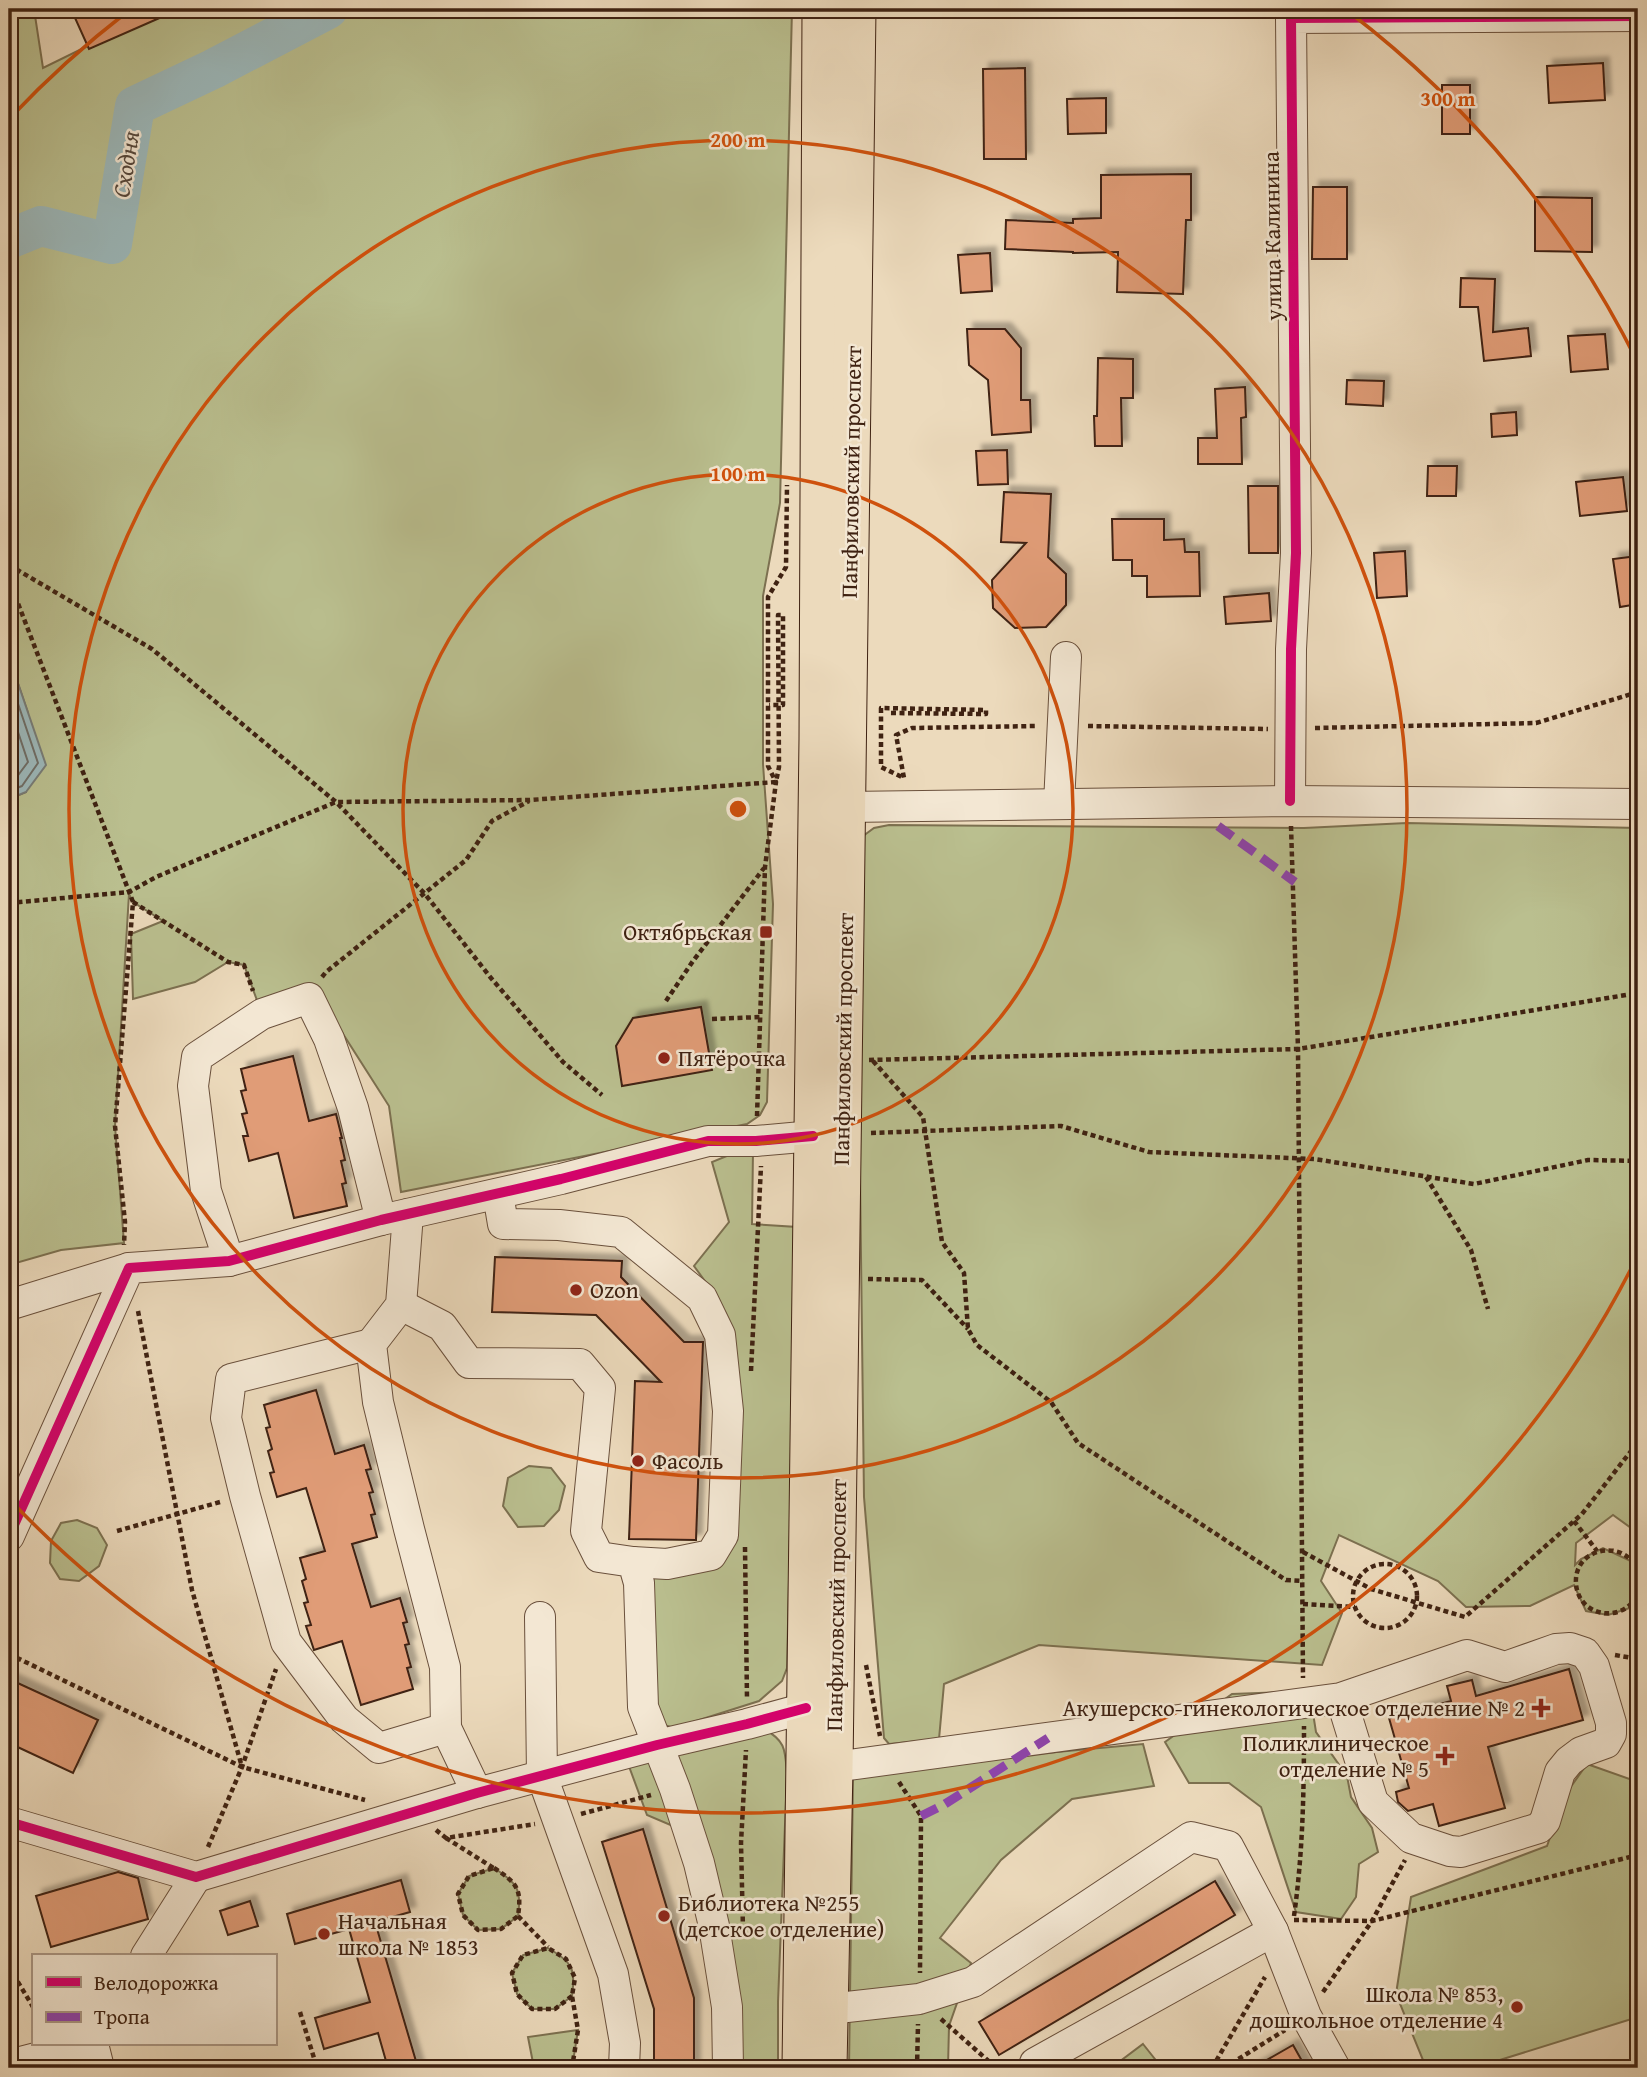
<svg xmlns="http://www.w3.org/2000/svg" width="1647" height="2077" viewBox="0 0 1647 2077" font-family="'Gentium Book Plus',serif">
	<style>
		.green { fill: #babf8f; stroke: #7c7050; stroke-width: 2 }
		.water { fill: #9cb8ba; stroke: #777c77; stroke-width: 2 }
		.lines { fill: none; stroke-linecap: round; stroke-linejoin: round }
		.shore { stroke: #6e6d66; stroke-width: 2 }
		.river { stroke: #9cb8ba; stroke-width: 40 }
		.building { fill: #e09c77; stroke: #3f2212; stroke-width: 2; filter: url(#shadow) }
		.minor-casing { stroke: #6a503c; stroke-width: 32 }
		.major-casing { stroke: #3f2212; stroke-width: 39 }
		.path { stroke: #3f2212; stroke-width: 4.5; stroke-dasharray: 5 3.5; stroke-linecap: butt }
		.minor { stroke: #f3e7d3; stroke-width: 30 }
		.major { stroke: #ecdabc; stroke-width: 37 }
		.quiet { stroke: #8e44ad; stroke-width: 9; stroke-dasharray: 18 9; stroke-linecap: butt }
		.cycleway-casing { stroke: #f3e7d3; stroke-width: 15 }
		.cycleway { stroke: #d6006c; stroke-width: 10 }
		.ring { fill: none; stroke: #cf510d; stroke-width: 3.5 }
		.poi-dot { fill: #8f2418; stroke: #f3e7d3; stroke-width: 2.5 }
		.labels { text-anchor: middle; stroke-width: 5; stroke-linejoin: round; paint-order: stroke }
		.street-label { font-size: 23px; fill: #3f2212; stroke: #f3e7d3 }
		.poi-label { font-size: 23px; fill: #3f2212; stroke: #f3e7d3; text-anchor: start }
		.water-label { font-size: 24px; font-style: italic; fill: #56483c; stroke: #f3e7d3 }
		.centre { fill: #cf510d; stroke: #f3e7d3; stroke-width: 3.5 }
		.ring-label { font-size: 21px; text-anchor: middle; font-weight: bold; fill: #cf510d; stroke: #f3e7d3; stroke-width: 5; stroke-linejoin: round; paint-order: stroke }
	</style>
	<defs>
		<filter id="shadow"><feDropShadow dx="6" dy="-6" stdDeviation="2" flood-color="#0004"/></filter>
	</defs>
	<rect width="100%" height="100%" fill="#ecdabc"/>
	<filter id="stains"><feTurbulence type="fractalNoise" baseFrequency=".00286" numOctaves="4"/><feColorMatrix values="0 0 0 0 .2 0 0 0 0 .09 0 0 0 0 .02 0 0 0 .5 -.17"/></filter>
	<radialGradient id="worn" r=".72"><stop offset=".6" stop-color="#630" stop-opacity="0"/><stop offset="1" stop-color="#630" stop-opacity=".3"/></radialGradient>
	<g class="green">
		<polygon points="9,9 34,9 43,68 163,9 792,9 780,503 763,596 763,764 773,904 767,1102 760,1115 747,1124 401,1192 389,1106 336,1023 309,998 262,1014 244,965 228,962 195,982 133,999 131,934 163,921 133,902 129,894 115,1126 124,1243 61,1250 9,1265 9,799 26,792 28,713 9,657"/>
		<path d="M 1407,823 L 1638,828 L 1638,1533 L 1613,1515 L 1576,1543 L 1575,1565 L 1581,1559 L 1603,1548 L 1635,1563 C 1640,1578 1639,1592 1633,1607 L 1608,1615 L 1586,1611 L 1574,1585 L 1530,1606 L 1466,1607 L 1438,1581 L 1339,1535 L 1321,1581 L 1342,1613 L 1322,1665 L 1039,1645 L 944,1684 L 939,1739 L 889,1744 L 884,1738 L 864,1497 L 856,853 L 859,839 L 874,828 L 889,825 L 1304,828 Z"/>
		<polygon points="753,1151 752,1224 797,1227 787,1668 782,1681 759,1701 674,1728 661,1724 655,1712 652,1579 728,1552 715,1295 694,1266 729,1222 712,1162 734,1153"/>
		<polygon points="529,1466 551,1468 565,1486 559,1510 544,1526 518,1527 503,1506 508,1478"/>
		<polygon points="77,1520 97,1528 107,1545 99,1566 79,1581 60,1579 50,1563 51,1541 61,1523"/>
		<polygon points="1286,1692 1313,1713 1316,1732 1347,1776 1351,1797 1372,1828 1378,1852 1359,1864 1356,1897 1341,1919 1296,1912 1261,1807 1229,1783 1189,1783 1165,1742 1232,1694"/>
		<path d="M 764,1729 C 786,1741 785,1750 787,1774 L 778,2002 L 778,2068 L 725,2068 L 723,1959 L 673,1826 L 647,1815 L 627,1761 Z"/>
		<polygon points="1143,1744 1154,1786 1072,1799 1001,1860 940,1938 971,1963 949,2026 948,2068 849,2068 853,1778 860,1770"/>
		<polygon points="1587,1764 1638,1782 1638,2017 1487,2064 1425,2065 1396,1994 1411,1897 1547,1846 1565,1795"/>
		<path d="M 494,1868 C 517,1883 522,1889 518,1916 L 501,1929 L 478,1930 L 463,1915 L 458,1894 L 469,1876 Z"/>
		<path d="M 548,1948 C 572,1962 576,1968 572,1996 L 555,2009 L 532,2009 L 517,1994 L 512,1973 L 523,1955 Z"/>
		<polygon points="578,2030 572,2068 534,2068 528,2037"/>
		<polygon points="1143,2044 1162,2068 1111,2068"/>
	</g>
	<polygon class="water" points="9,657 46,765 26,792 9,799"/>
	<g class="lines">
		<g class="shore">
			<polyline points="9,677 38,763 22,786 9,791"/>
			<polyline points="9,705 28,762 16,778 9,782"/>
		</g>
		<polyline class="river" points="9,239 41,226 112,244 135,106 213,69 328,9"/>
	</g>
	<g class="building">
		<polygon points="71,9 180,9 89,49"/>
		<polygon points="1603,63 1605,100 1549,103 1547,66"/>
		<polygon points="1025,68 1026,159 984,159 983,69"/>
		<rect x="1442" y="85" width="28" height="49"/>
		<polygon points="1106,98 1106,133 1068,134 1067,99"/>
		<polygon points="1191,174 1191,220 1186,220 1183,294 1117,292 1118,252 1073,253 1073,252 1005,249 1006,220 1073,223 1073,219 1101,218 1101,175"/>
		<polygon points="1313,187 1347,187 1347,259 1312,259"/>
		<polygon points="1535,197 1592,198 1592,252 1535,251"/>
		<polygon points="990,253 992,291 961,293 958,255"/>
		<polygon points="1461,278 1495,279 1493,332 1528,328 1531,356 1484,361 1478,307 1460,307"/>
		<polygon points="967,329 1005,329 1021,348 1021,400 1030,400 1031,432 992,435 988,380 969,365"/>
		<polygon points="1605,334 1608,369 1571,372 1568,336"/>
		<polygon points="1098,358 1133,359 1133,398 1121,398 1122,446 1095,446 1094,416 1097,416"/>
		<polygon points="1347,380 1384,381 1383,406 1346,404"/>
		<polygon points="1245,387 1246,417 1241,418 1242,464 1198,464 1198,438 1217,438 1215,389"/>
		<polygon points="1516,412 1517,435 1492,437 1491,414"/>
		<polygon points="1007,450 1008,484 978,485 976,451"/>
		<polygon points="1428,466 1457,466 1456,496 1427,496"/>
		<polygon points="1623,477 1627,511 1580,516 1576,482"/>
		<polygon points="1248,486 1278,486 1278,553 1249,553"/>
		<polygon points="1004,492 1051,494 1048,557 1066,574 1066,605 1046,627 1015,628 993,608 992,580 1026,543 1001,542"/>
		<polygon points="1112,519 1164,519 1164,540 1184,539 1185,552 1199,552 1200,596 1147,597 1147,576 1132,576 1132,560 1113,560"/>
		<polygon points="1405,551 1407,596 1377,598 1374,553"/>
		<polygon points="1638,556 1638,604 1620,607 1613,559"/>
		<polygon points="1269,593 1271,621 1226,624 1224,597"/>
		<polygon points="701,1007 712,1070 622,1086 616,1046 633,1018"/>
		<polygon points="293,1056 309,1121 336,1114 342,1138 340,1138 345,1160 341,1161 346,1183 342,1184 347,1206 294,1218 278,1153 249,1161 243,1136 248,1136 242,1114 247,1113 241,1091 246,1090 241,1069"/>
		<polygon points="495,1257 622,1261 621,1277 684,1342 703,1342 696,1540 629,1539 635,1381 661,1382 596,1315 492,1312"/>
		<polygon points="316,1390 335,1454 364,1445 371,1469 366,1470 373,1492 369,1493 375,1514 371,1515 377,1537 352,1544 371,1607 400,1598 407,1622 403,1623 409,1644 405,1645 411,1667 407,1668 413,1689 361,1705 342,1641 314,1650 306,1626 311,1625 304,1603 308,1602 302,1581 306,1579 300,1558 325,1551 306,1488 277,1497 270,1473 274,1472 268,1451 272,1449 266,1428 270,1427 264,1405"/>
		<polygon points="1569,1669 1583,1720 1488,1747 1505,1808 1439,1826 1433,1804 1408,1811 1398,1802 1396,1792 1409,1788 1389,1718 1451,1701 1447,1686 1472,1680 1476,1696"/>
		<polygon points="9,1679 98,1720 73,1773 9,1743"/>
		<polygon points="643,1829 694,1998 694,2068 654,2068 654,2009 602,1842"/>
		<polygon points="118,1872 138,1878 148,1919 51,1947 36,1896"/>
		<polygon points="401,1880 410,1912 375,1922 418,2068 388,2068 378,2033 324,2049 315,2018 370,2002 349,1929 295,1944 287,1914"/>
		<polygon points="1215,1881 1235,1915 999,2055 979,2022"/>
		<polygon points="250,1901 258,1926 228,1935 220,1911"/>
		<polygon points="1293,2045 1306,2068 1253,2068"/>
	</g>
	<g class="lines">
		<defs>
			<g id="minor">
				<polyline points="1290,801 1291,649 1296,553 1291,18 1638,16"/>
				<polyline points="1059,804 1066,657"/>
				<polyline points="846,807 1290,801 1638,804"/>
				<polyline points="498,1194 503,1224 559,1225 621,1232 702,1298 720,1335 728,1411 723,1535 711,1555 667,1564 633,1562"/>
				<polyline points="408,1214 401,1305 371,1344 378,1402 409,1529 445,1667 446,1728 477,1793"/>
				<polyline points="229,1261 206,1191 193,1086 197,1057 262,1014 309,998 329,1039 353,1108 381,1220"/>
				<polyline points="9,1305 129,1268"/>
				<polyline points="401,1305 442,1326 469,1363 580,1364 600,1388 586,1531 599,1557 633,1562 639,1583 643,1707 675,1789 699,1863 714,1926 727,2007 728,2068"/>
				<polyline points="371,1344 231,1379 226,1418 245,1496 286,1642 344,1719 379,1748 446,1728"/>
				<polyline points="9,1536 129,1268 229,1261 381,1220 561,1179 708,1141 756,1141 813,1136"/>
				<polyline points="540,1617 542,1776 613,1974 625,2043 624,2068"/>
				<polyline points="834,1767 1341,1698 1467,1655 1505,1667 1556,1649 1570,1648 1585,1653 1594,1666 1611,1723 1611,1734 1606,1743 1581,1752 1569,1761 1560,1772 1545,1821 1539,1828 1461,1852 1450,1851 1411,1838 1373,1802 1341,1698"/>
				<polyline points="9,1822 196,1877 477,1793 657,1745 747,1724 806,1708"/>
				<polyline points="146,1956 196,1877"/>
				<polyline points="829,2009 919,1999 973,1982 1191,1837 1228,1846 1273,1931 1306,2016 1335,2068"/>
				<polyline points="93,2044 99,2068"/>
				<polyline points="9,2065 90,2044"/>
				<polyline points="1035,2068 1035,2063 1273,1931"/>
			</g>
			<g id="major">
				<polyline points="801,2068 818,739 821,9"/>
				<polyline points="828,2068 834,1767 857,9"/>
			</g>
		</defs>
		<use href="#minor" class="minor-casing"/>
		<use href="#major" class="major-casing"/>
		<g class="path">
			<polyline points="9,349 10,376 9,391"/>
			<polyline points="9,565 152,649 336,802 425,894 491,978 563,1062 602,1095"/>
			<polyline points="9,580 133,902 115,1126 125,1222 124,1245"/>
			<polyline points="891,713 986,714 986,710 881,708 881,767 904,778 896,735 912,728 1037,726"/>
			<polyline points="1088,726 1268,729"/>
			<polyline points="1315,728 1536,723 1638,692"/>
			<polyline points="1291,826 1298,1049 1303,1678"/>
			<polyline points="133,902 228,962 244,965 253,991"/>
			<polyline points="9,903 129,892 156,877 336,802 530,800 776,782 779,767 778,615 783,615 783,705 769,705"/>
			<polyline points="322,977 326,972 466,860 492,821 529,801"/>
			<polyline points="666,1001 693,961 764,868"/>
			<polyline points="712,1019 761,1017"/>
			<polyline points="869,1060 1298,1049 1638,993"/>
			<polyline points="873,1061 923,1117 942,1242 964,1273 968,1329 977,1345 1051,1402 1078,1443 1286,1580 1303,1581"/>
			<polyline points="757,1116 765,867 776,782 768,766 768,597 786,567 787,485"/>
			<polyline points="871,1133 1061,1126 1149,1152 1314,1159 1474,1184 1588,1160 1638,1161"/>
			<polyline points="1426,1177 1471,1250 1488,1309"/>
			<polyline points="868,1279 922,1280 968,1329"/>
			<polyline points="138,1311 192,1590 242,1767"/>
			<polyline points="751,1371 761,1166"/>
			<polyline points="1574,1521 1597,1551"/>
			<polyline points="117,1531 220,1502"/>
			<polyline points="745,1547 747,1699"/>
			<polyline points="1303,1552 1371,1589 1465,1617 1582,1514 1638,1442"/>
			<circle cx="1385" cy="1596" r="32"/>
			<path d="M 1638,1572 C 1626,1537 1573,1547 1576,1584 C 1579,1619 1627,1624 1638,1592"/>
			<polyline points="1303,1604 1355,1607"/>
			<polyline points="1630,1606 1638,1620"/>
			<polyline points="9,1654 242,1767 365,1800"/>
			<polyline points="1615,1655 1638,1659"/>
			<polyline points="866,1665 880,1736"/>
			<polyline points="899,1782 921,1816 920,1973"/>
			<polyline points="581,1814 651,1795"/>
			<polyline points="436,1830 446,1838 535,1824"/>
			<polyline points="446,1838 495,1869"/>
			<polyline points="208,1847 242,1767 276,1669"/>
			<path d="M 494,1868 C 517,1883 522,1889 518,1916 L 501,1929 L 478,1930 L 463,1915 L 458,1894 L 469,1876 Z"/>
			<polyline points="518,1916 548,1947"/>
			<path d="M 1294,1916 C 1303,1852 1304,1790 1304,1726"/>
			<polyline points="1294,1920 1372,1921 1638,1855"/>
			<polyline points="743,1930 741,1843 746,1750"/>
			<polyline points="9,1967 33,2007"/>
			<polyline points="1323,1992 1372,1921 1405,1860"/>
			<polyline points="572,1996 555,2009 532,2009 517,1994 512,1973 523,1955 548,1948 566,1959 575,1978 572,1996 578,2030 572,2068"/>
			<polyline points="300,2012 317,2068"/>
			<polyline points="941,2019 993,2065 1010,2064"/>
			<polyline points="917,2068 918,2024"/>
			<polyline points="1212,2068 1265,1977"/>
			<polyline points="1224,2068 1285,2030"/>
		</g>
		<use href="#minor" class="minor"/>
		<use href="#major" class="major"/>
		<g class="quiet">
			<polyline points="1218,826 1295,882"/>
			<polyline points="921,1816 945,1804 1048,1738"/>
		</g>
		<defs>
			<g id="cycleway">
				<polyline points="1290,801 1291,649 1296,553 1291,18 1638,16"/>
				<polyline points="9,1536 129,1268 229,1261 381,1220 561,1179 708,1141 756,1141 813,1136"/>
				<polyline points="9,1822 196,1877 477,1793 657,1745 747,1724 806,1708"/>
			</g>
		</defs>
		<use href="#cycleway" class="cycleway-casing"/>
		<use href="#cycleway" class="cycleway"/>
	</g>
	<g class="ring">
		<circle cx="738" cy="809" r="335"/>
		<circle cx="738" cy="809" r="669"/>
		<path d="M1637 1257A1004 1004 0 0 1 10 1500M10 118A1004 1004 0 0 1 127 12M1349 12A1004 1004 0 0 1 1637 361"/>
	</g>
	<g class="poi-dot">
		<rect x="759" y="925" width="14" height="14" rx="3.5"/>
		<circle cx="664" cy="1058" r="7"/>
		<circle cx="576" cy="1290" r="7"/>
		<circle cx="638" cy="1461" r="7"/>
		<path d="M1537.5 1697.5h7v7h7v7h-7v7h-7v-7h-7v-7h7z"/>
		<path d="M1441.5 1745.5h7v7h7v7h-7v7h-7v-7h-7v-7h7z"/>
		<circle cx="664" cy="1916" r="7"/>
		<circle cx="324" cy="1934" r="7"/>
		<circle cx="1517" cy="2007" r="7"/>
	</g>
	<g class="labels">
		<g class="street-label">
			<text transform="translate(1272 236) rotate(-91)" y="8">улица Калинина</text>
			<text transform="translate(851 472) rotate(-89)" y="8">Панфиловский проспект</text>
			<text transform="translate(843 1039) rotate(-89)" y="8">Панфиловский проспект</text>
			<text transform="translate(836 1605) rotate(-89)" y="8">Панфиловский проспект</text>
		</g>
		<g class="poi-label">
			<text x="752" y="940" text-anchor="end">Октябрьская</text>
			<text x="678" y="1066">Пятёрочка</text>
			<text x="590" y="1298">Ozon</text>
			<text x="652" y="1469">Фасоль</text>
			<text x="1525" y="1716" text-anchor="end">Акушерско-гинекологическое отделение № 2</text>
			<text x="1429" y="1751" text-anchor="end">Поликлиническое<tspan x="1429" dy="26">отделение № 5</tspan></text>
			<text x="678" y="1911">Библиотека №255<tspan x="678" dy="26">(детское отделение)</tspan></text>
			<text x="338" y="1929">Начальная<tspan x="338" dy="26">школа № 1853</tspan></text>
			<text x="1503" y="2002" text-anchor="end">Школа № 853,<tspan x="1503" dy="26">дошкольное отделение 4</tspan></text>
		</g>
		<g class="water-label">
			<text transform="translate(126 164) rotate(-81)" y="8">Сходня</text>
		</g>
	</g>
	<circle cx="738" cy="809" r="10" class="centre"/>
	<g class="ring-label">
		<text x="1448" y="106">300 m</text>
		<text x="738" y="147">200 m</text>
		<text x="738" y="481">100 m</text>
	</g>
	<rect width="1647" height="2077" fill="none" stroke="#ecdabc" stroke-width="35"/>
	<rect x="10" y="10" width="1626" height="2056" fill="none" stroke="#3f2212" stroke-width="3.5"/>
	<rect x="18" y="18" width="1612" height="2042" fill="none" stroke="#3f2212" stroke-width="2"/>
	<rect x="32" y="1954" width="245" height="91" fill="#f3e7d3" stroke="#ab9886" stroke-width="2"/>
	<rect x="46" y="1977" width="35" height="10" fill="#d6006c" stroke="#ab9886" stroke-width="2"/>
	<text x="94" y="1990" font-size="21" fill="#3f2212">Велодорожка</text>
	<rect x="46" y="2012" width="35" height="10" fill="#8e44ad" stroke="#ab9886" stroke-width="2"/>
	<text x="94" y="2024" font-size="21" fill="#3f2212">Тропа</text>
	<rect width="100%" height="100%" filter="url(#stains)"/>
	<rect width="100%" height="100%" fill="url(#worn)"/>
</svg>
